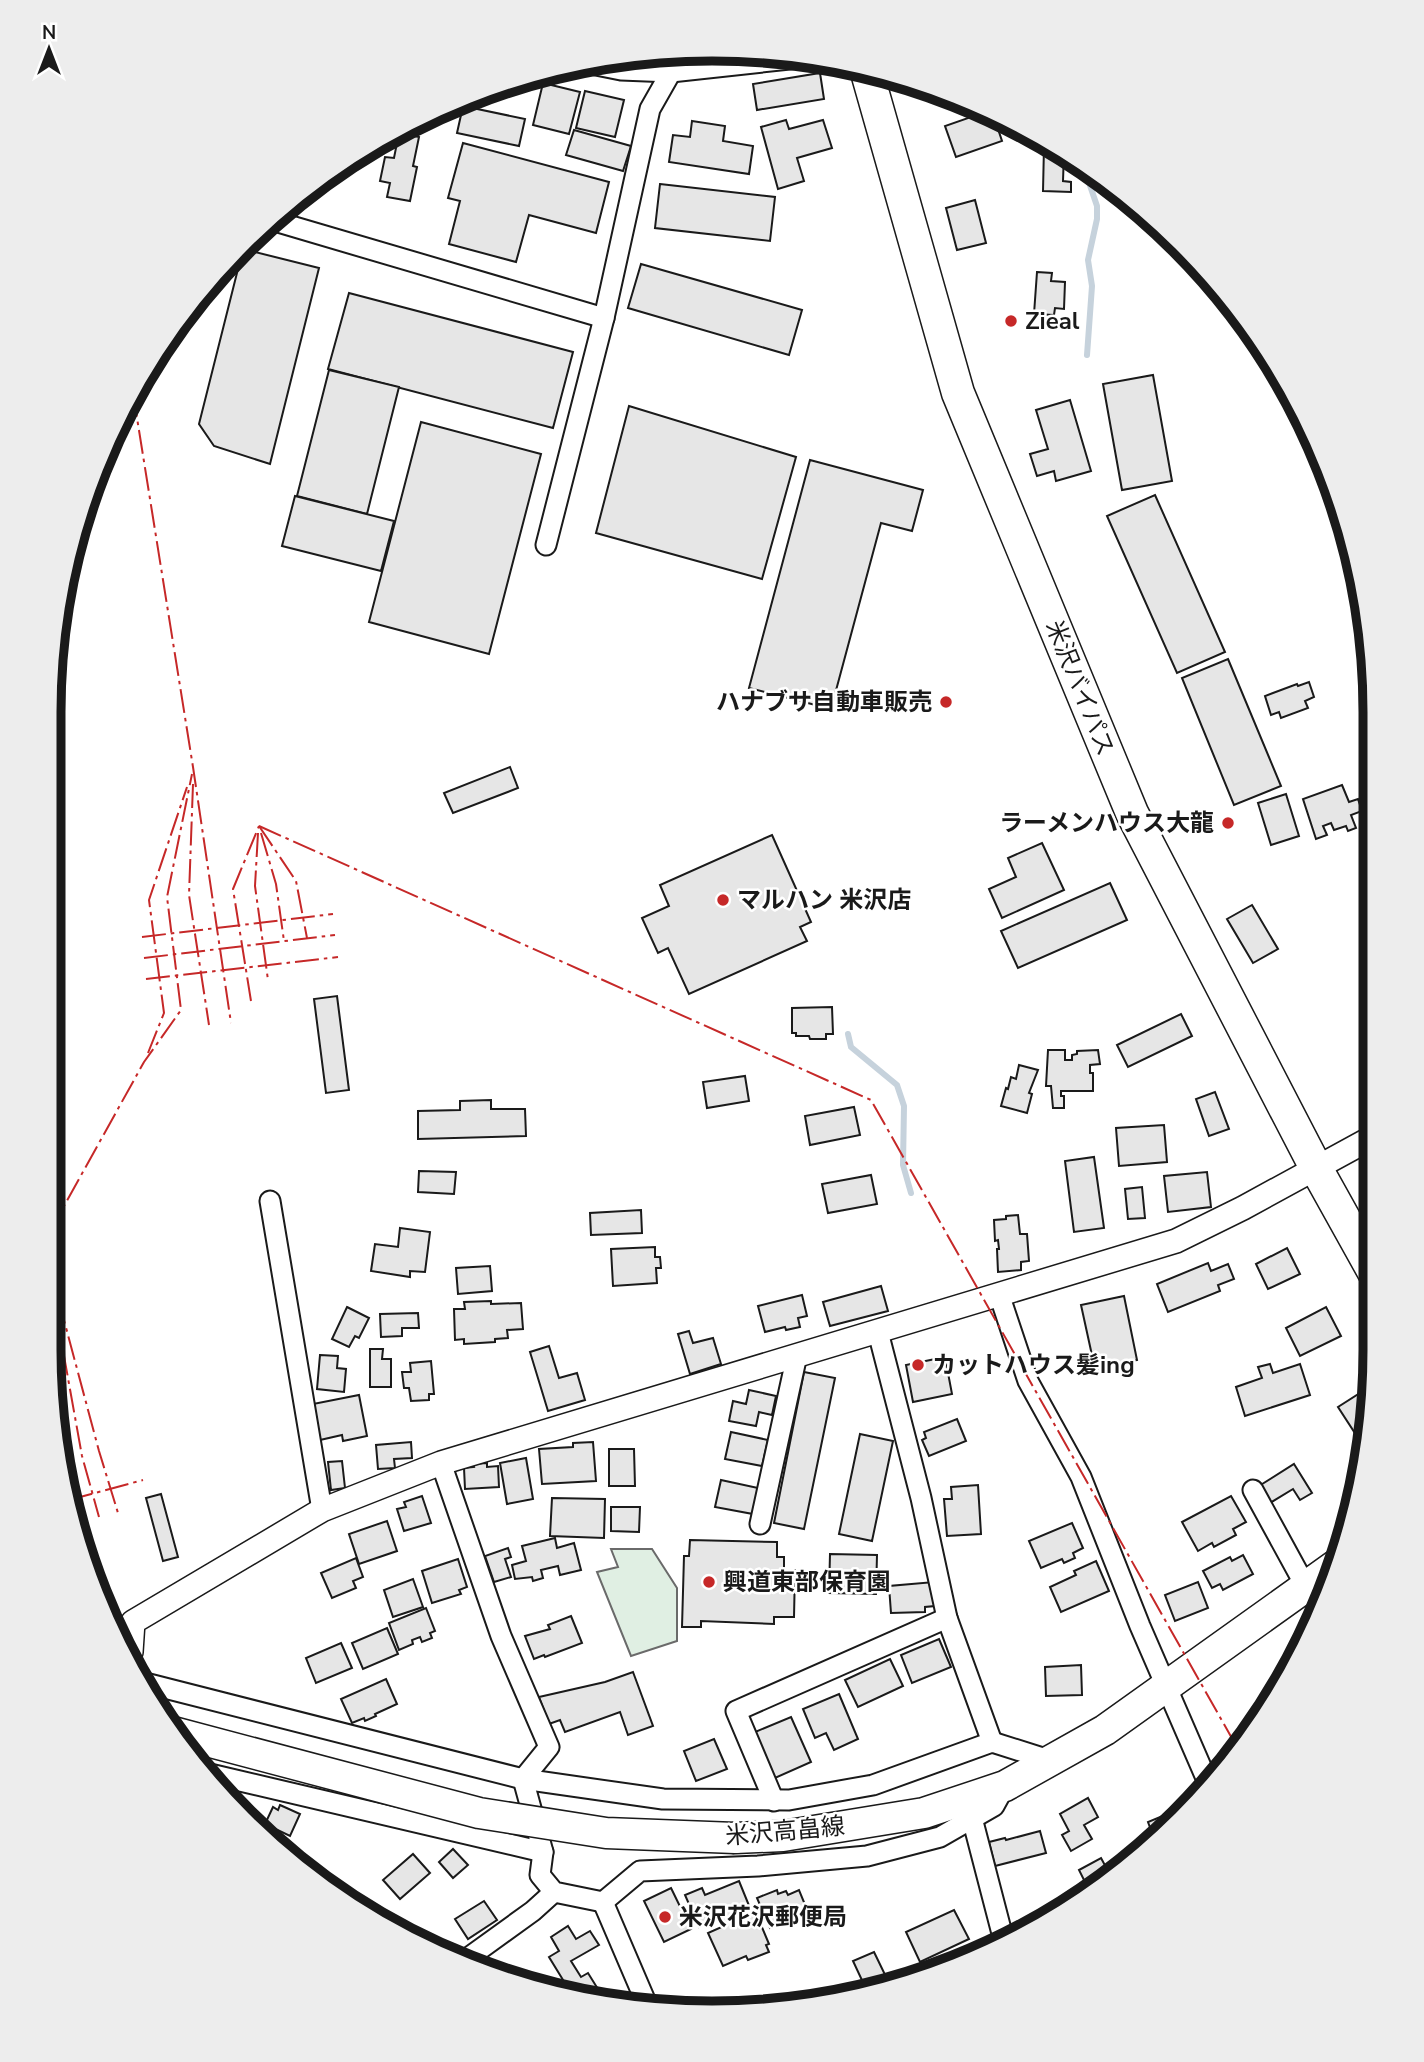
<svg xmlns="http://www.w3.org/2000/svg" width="1424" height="2062" viewBox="0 0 1424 2062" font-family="'Nunito Sans','Noto Sans JP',sans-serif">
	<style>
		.green { fill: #e0efe3; stroke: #6a6a6a; stroke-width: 2 }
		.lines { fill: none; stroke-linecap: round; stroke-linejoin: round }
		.stream { stroke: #c6d2dc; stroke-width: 6 }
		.building { fill: #e6e6e6; stroke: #1a1a1a; stroke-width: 2 }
		.minor-casing { stroke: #1a1a1a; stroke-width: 23 }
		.tertiary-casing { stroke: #1a1a1a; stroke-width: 26 }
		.primary-casing { stroke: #1a1a1a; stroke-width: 33 }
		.trunk-casing { stroke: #1a1a1a; stroke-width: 35 }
		.minor { stroke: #fff; stroke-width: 19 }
		.tertiary { stroke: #fff; stroke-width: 23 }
		.primary { stroke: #fff; stroke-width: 30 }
		.trunk { stroke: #fff; stroke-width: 32 }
		.primary-bridge-casing { stroke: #1a1a1a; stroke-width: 33; stroke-linecap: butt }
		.primary-bridge { stroke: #fff; stroke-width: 30 }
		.power { stroke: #c62828; stroke-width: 2; stroke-dasharray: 24 5 3.5 5; stroke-linecap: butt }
		.poi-dot { fill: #c62828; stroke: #fff; stroke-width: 2.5 }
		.labels { text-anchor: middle; stroke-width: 5; stroke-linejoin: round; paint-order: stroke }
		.poi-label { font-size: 24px; font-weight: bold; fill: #1a1a1a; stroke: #fff; text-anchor: start }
		.street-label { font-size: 24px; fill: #1a1a1a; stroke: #fff }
		.rim { fill: none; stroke: #1a1a1a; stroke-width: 9 }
	</style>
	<rect width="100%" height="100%" fill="#fff"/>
	<polygon class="green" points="611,1549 652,1549 677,1588 677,1641 631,1656 597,1572 618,1567"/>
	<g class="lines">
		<g class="stream">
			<polyline points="1082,162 1097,206 1097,219 1088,260 1092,286 1087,355"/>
			<polyline points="848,1034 851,1047 897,1085 904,1106 903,1165 911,1193"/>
		</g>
	</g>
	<g class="building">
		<polygon points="679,52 679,56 647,56 647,55"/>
		<polygon points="820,73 824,99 757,110 753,84"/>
		<polygon points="543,83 580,92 569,134 533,125"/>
		<polygon points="585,91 624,100 615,137 576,128"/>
		<polygon points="463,106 525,119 519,146 457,133"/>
		<polygon points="988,111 993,114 1002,141 956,157 945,126"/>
		<polygon points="786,120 789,129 823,120 832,148 797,158 804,181 778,189 761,127"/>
		<polygon points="692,121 725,126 723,141 753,146 749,174 669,162 673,135 690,137"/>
		<polygon points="574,130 631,146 623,171 566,155"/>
		<polygon points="399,133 419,137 413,166 417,167 410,201 387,197 390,183 380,181 385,157 394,158"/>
		<polygon points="463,143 609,182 596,233 529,215 516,262 449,244 460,201 448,198"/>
		<polygon points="1044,146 1054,147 1064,152 1063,181 1071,182 1071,192 1043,191"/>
		<polygon points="660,184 775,197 770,241 655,228"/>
		<polygon points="975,200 986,243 957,250 946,208"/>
		<polygon points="243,249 319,268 270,464 214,446 199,424"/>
		<polygon points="641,264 802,310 789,355 628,308"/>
		<polygon points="1037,272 1052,273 1051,281 1065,282 1064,309 1055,308 1054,315 1034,314"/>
		<polygon points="349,293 573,352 553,428 328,369"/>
		<polygon points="329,370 399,387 367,514 297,496"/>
		<polygon points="1153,375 1172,481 1122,490 1103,384"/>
		<polygon points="1070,400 1091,471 1056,481 1054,471 1037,476 1030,454 1048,449 1036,410"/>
		<polygon points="629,406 796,457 762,579 596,533"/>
		<polygon points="421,422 541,454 489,654 369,622"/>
		<polygon points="810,460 923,490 912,531 881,523 831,709 749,688"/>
		<polygon points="1155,495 1225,652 1177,673 1107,516"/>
		<polygon points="295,496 394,521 381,571 282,546"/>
		<polygon points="1228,659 1281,786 1234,805 1182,678"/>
		<polygon points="1309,682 1314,697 1305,701 1308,708 1281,718 1279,712 1271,715 1265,696 1297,684 1298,686"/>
		<polygon points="510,767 518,788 453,813 444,793"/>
		<polygon points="1342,785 1349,802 1358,799 1362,811 1351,815 1356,828 1348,831 1346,826 1334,830 1331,823 1323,826 1327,835 1316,839 1303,799"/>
		<polygon points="1286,794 1299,836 1271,845 1258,803"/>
		<polygon points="772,835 811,922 800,927 807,941 689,994 668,948 658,953 642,918 669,906 660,885"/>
		<polygon points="1042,843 1064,890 1002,918 989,889 1016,877 1008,858"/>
		<polygon points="1110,883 1127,920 1018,968 1001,931"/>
		<polygon points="1252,905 1278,949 1253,963 1227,919"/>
		<polygon points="337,996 349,1090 326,1093 314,999"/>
		<polygon points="832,1007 833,1034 826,1034 826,1039 810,1039 809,1036 796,1036 796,1033 792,1033 792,1008"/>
		<polygon points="1181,1014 1192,1036 1128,1067 1117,1045"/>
		<polygon points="1048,1050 1065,1050 1065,1060 1072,1060 1072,1055 1077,1054 1077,1051 1098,1050 1100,1064 1090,1065 1090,1073 1093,1073 1093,1091 1061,1091 1061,1096 1064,1096 1064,1108 1053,1108 1051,1086 1046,1086"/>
		<polygon points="1019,1065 1038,1070 1029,1093 1032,1094 1027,1113 1001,1106 1006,1088 1008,1089 1011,1077 1016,1079"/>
		<polygon points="745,1076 749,1101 707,1108 703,1082"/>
		<polygon points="1215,1092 1229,1129 1209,1136 1196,1099"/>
		<polygon points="491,1100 491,1109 525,1109 526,1136 418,1139 418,1111 460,1110 460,1101"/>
		<polygon points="854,1107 860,1135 810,1145 805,1116"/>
		<polygon points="1164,1125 1167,1162 1119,1166 1116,1128"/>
		<polygon points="1094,1157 1104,1228 1074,1232 1065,1161"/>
		<polygon points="419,1171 456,1172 454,1194 418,1192"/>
		<polygon points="1207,1172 1211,1207 1168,1212 1164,1176"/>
		<polygon points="871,1175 877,1204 828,1213 822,1184"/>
		<polygon points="1142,1187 1145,1218 1128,1219 1125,1189"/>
		<polygon points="641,1210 642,1233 591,1235 590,1213"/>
		<polygon points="1018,1215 1020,1234 1027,1234 1029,1261 1021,1262 1021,1270 998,1272 997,1249 999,1249 998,1240 995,1241 994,1220 1006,1219 1006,1216"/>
		<polygon points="400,1228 430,1232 425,1272 410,1271 410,1277 371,1271 375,1244 398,1247"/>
		<polygon points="655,1247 655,1257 660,1257 661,1268 656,1268 657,1283 613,1286 611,1249"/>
		<polygon points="1287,1248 1300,1274 1268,1289 1256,1264"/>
		<polygon points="1208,1263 1211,1271 1228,1264 1234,1279 1218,1285 1220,1291 1168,1312 1157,1284"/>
		<polygon points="490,1266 492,1291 458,1294 456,1268"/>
		<polygon points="881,1286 888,1311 830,1326 823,1302"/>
		<polygon points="802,1295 807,1316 798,1318 800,1327 786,1330 785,1327 765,1332 758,1306"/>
		<polygon points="1124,1296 1137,1360 1095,1369 1081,1305"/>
		<polygon points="491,1301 491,1304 521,1303 523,1329 507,1330 508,1338 495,1339 495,1342 464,1344 464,1339 455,1340 454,1309 465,1309 464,1302"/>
		<polygon points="347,1307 369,1318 359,1338 355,1336 349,1347 332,1339"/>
		<polygon points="1326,1307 1341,1336 1300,1356 1286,1328"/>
		<polygon points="418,1313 419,1328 402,1328 402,1336 381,1337 380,1314"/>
		<polygon points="689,1331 693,1343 713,1338 721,1364 690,1374 678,1334"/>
		<polygon points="549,1346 559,1378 577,1373 585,1400 548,1411 530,1352"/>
		<polygon points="370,1349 383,1349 382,1359 391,1359 391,1387 370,1387"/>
		<polygon points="320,1355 338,1356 337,1368 346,1369 344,1392 317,1389"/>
		<polygon points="945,1357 952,1394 913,1402 906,1365"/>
		<polygon points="431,1361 434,1394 429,1394 429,1400 411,1401 409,1388 404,1388 402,1372 411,1372 410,1363"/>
		<polygon points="1270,1364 1273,1373 1300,1364 1310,1395 1245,1416 1236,1387 1262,1378 1258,1367"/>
		<polygon points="804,1372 835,1378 804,1529 774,1523"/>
		<polygon points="1371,1386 1366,1441 1362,1444 1338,1407"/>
		<polygon points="749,1390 776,1396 772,1415 759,1412 756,1426 729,1421 733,1401 746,1404"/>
		<polygon points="359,1395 367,1436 343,1441 342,1435 320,1440 313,1404"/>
		<polygon points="957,1419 966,1441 929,1456 922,1440 926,1438 924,1432"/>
		<polygon points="731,1432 768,1440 762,1466 725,1459"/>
		<polygon points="860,1434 893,1441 872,1541 839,1534"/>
		<polygon points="411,1442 412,1458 394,1459 395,1468 378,1469 376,1445"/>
		<polygon points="593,1442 596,1481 542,1484 539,1449 573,1447 573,1443"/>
		<polygon points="609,1449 634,1449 635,1486 609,1486"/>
		<polygon points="526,1458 533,1499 507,1504 500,1463"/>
		<polygon points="342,1461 345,1488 331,1490 328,1462"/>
		<polygon points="487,1463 487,1467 498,1466 499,1487 465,1489 464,1468 474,1467 473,1464"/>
		<polygon points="1294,1464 1312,1493 1300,1500 1293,1489 1270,1503 1259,1486"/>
		<polygon points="721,1480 758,1488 753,1514 715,1507"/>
		<polygon points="978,1485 981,1534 947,1536 944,1499 952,1499 951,1487"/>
		<polygon points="161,1494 178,1557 163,1561 146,1498"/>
		<polygon points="422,1496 431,1523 404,1531 397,1509 406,1507 404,1502"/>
		<polygon points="1231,1496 1246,1522 1233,1529 1236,1535 1214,1547 1212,1543 1198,1551 1182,1522"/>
		<polygon points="552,1498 605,1499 604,1538 550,1536"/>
		<polygon points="611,1507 640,1507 639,1532 611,1531"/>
		<polygon points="387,1521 397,1551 359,1564 349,1534"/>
		<polygon points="1072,1523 1083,1548 1073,1553 1075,1558 1064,1563 1062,1559 1041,1568 1029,1541"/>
		<polygon points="555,1538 557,1548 574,1543 581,1570 560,1575 558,1566 541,1570 543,1578 533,1581 532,1577 515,1579 512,1565 526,1561 522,1546"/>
		<polygon points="690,1540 777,1542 777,1557 784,1557 784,1570 795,1570 794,1617 774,1617 774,1624 701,1621 701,1627 682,1627 684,1556 689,1556"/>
		<polygon points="508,1548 511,1557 505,1559 511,1577 494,1582 485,1556"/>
		<polygon points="830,1554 877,1555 876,1594 829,1593"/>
		<polygon points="1243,1555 1253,1574 1223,1590 1220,1584 1212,1588 1203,1571 1230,1557 1232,1561"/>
		<polygon points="356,1558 363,1577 353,1581 356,1588 332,1598 321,1573"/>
		<polygon points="458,1559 467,1587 459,1590 461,1594 432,1603 422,1571"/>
		<polygon points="1096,1561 1109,1591 1061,1612 1050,1587 1076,1575 1074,1571"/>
		<polygon points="413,1579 423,1607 393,1617 384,1590"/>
		<polygon points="934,1582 935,1606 925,1607 925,1612 891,1613 889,1586"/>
		<polygon points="1198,1582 1208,1608 1175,1621 1165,1595"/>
		<polygon points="426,1608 435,1631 430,1633 432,1638 422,1642 420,1637 412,1640 413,1644 399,1650 389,1623"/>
		<polygon points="571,1616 582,1643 545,1657 544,1655 534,1659 525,1636 550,1629 548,1625"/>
		<polygon points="1316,1620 1303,1644 1296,1633"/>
		<polygon points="387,1628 398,1654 363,1669 352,1643"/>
		<polygon points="939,1639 951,1667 912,1683 901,1655"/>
		<polygon points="341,1643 352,1668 316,1683 306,1658"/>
		<polygon points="890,1659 903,1686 858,1707 845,1680"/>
		<polygon points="1081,1665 1082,1695 1046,1696 1045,1667"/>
		<polygon points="633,1672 653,1726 628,1735 620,1712 565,1732 560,1720 549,1724 539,1697 605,1682"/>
		<polygon points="386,1679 397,1704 375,1714 376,1716 365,1721 364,1718 352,1723 341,1699"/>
		<polygon points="839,1694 858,1739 834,1750 826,1733 815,1738 803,1709"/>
		<polygon points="791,1717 811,1762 775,1778 755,1732"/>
		<polygon points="714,1739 727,1769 696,1781 684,1751"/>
		<polygon points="1088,1798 1098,1817 1084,1825 1092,1839 1071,1851 1062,1835 1069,1831 1060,1814"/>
		<polygon points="280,1805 300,1814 290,1836 265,1824 273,1807 278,1810"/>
		<polygon points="1184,1807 1186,1812 1181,1819 1154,1838 1148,1822"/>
		<polygon points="262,1828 288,1841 282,1853 260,1832"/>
		<polygon points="1040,1831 1046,1853 995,1866 989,1842 1005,1838 1006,1840"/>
		<polygon points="453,1849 468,1865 453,1878 439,1862"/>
		<polygon points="413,1854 430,1873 400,1899 383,1880"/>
		<polygon points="1101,1858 1108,1871 1087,1886 1079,1870"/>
		<polygon points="739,1881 750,1908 744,1911 747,1917 756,1913 769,1944 766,1945 769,1952 748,1960 746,1956 723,1966 708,1933 724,1926 721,1918 699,1927 685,1895 702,1888 705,1895"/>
		<polygon points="671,1888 691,1929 664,1942 644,1901"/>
		<polygon points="777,1890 778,1894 786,1891 788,1895 799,1890 808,1912 770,1928 757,1898"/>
		<polygon points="484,1901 497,1920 468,1939 455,1919"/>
		<polygon points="954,1910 969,1939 920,1962 906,1932"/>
		<polygon points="568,1926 576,1939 590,1931 599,1945 571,1961 581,1977 588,1973 606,2002 571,1993 549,1957 559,1951 551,1937"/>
		<polygon points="874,1952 889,1983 867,1991 853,1961"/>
	</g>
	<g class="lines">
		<defs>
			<g id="minor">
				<polyline points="581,62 621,70 671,72 799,58"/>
				<polyline points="271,220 604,318"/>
				<polyline points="546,545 604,318 650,109 671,72"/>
				<polyline points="270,1201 322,1510"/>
				<polyline points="999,1294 1028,1381 1081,1477 1140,1626 1209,1785"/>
				<polyline points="878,1332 921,1498 947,1618 992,1742"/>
				<polyline points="441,1463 501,1636 549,1747 523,1779 543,1852 540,1875 554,1892 603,1902"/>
				<polyline points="1253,1490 1306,1587"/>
				<polyline points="760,1524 797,1355"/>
				<polyline points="145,1683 523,1779 663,1799 789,1800 873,1785 992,1742 1049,1760"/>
				<polyline points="210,1774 543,1852"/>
				<polyline points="774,1801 736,1711 947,1618"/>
				<polyline points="972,1818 1005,1945"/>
				<polyline points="603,1902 640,1871 758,1866 867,1856 940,1837 994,1806 1005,1786"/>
				<polyline points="603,1902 648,2007"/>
				<polyline points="461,1963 533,1911 554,1892"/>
			</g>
			<polyline id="tertiary" points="131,1652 133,1622 322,1510 441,1463 1176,1241 1243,1208 1375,1136"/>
			<polyline id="primary" points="735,1838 783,1836 924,1813 1005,1786 1105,1730 1336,1565"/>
			<polyline id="trunk" points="866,69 958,393 1132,813 1316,1168 1375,1274"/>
		</defs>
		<use href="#minor" class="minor-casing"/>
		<use href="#tertiary" class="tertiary-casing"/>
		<use href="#primary" class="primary-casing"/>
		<use href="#trunk" class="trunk-casing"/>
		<use href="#minor" class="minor"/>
		<use href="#tertiary" class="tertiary"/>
		<use href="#primary" class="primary"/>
		<use href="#trunk" class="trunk"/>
		<defs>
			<polyline id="primary-bridge" points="173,1732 479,1813 606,1833 735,1838"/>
		</defs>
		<use href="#primary-bridge" class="primary-bridge-casing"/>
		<use href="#primary-bridge" class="primary-bridge"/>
		<g class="power">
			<polyline points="133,393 193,767 231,1023"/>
			<polyline points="193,784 189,895 209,1025"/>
			<polyline points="259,826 871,1100 1238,1749"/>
			<polyline points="259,826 296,881 307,938"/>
			<polyline points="258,833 255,886 268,980"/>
			<polyline points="261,833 276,884 284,941"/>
			<polyline points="142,937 333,914"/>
			<polyline points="144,958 335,935"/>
			<polyline points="146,979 338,957"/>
			<polyline points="251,1001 233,889 259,826"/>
			<polyline points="148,1053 164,1013 149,900 187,787"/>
			<polyline points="49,1233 144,1062 181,1010 167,897 192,774"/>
			<polyline points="49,1264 99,1451 118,1513"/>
			<polyline points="50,1278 82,1456 99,1517"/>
			<polyline points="69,1500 143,1480"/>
		</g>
	</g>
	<g class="poi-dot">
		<circle cx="1011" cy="321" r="7"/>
		<circle cx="946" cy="702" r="7"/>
		<circle cx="1228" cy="823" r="7"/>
		<circle cx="723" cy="900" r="7"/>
		<circle cx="918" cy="1365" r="7"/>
		<circle cx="709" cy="1582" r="7"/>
		<circle cx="665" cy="1917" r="7"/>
	</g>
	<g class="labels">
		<g class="poi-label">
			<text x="1025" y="329">Zieal</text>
			<text x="932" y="710" text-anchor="end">ハナブサ自動車販売</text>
			<text x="1214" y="831" text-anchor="end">ラーメンハウス大龍</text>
			<text x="737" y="908">マルハン 米沢店</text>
			<text x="932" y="1373">カットハウス髪ing</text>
			<text x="723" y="1590">興道東部保育園</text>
			<text x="679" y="1925">米沢花沢郵便局</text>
		</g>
		<g class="street-label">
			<text transform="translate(1080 688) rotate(68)" y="8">米沢バイパス</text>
			<text transform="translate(785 1831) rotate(-5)" y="8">米沢高畠線</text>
		</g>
	</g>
	<path d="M0 0H1424V2062H0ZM712 61H712A651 651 0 0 1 1363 712V1350A651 651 0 0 1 712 2001H712A651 651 0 0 1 61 1350V712A651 651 0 0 1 712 61Z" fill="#ededed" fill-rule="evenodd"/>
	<path class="rim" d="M712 61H712A651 651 0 0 1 1363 712V1350A651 651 0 0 1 712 2001H712A651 651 0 0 1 61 1350V712A651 651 0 0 1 712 61Z"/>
	<g transform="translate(49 49)" stroke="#ffffff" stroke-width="5" paint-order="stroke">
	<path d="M0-5L12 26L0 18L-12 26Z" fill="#1a1a1a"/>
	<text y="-10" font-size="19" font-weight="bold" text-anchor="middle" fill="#1a1a1a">N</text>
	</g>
</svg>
